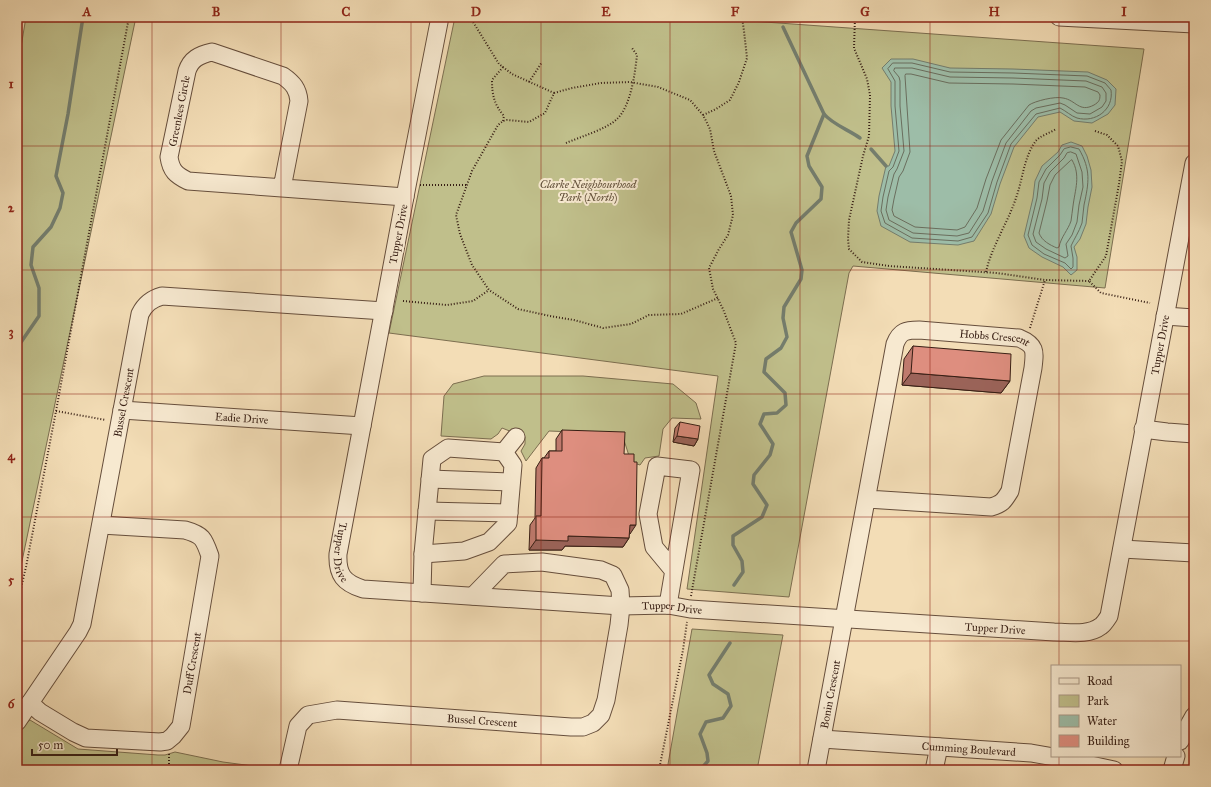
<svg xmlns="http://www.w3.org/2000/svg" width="1211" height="787" viewBox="0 0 1211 787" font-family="'IM FELL Great Primer',serif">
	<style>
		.green { fill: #c0bf8b; stroke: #7c6e50 }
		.water { fill: #9dbda8; stroke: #747d6d }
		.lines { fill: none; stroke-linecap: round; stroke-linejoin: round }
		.shore { stroke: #6a6e5e; stroke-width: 1 }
		.stream { stroke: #747d6d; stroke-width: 3.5 }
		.minor-casing { stroke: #664e3c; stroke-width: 19 }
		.path { stroke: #371e14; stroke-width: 2; stroke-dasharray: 1 2; stroke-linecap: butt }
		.minor { stroke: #f7e9d0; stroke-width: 17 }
		.wall { fill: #bf7a6d; stroke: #371e14 }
		.shaded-wall { fill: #9b6359; stroke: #371e14 }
		.building { fill: #de8e7f; stroke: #371e14 }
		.grid { fill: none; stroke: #8f2418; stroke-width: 1; stroke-opacity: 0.55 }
		.labels { text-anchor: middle; stroke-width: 4; stroke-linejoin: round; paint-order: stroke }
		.street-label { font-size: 11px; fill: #371e14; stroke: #f7e9d0 }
		.park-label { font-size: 11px; font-style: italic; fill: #604e38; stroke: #f7e9d0 }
		.neatline { fill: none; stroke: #8f2418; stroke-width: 1.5 }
		.grid-label { font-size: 13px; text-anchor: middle; font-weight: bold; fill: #8f2418 }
	</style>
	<rect width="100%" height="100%" fill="#f3ddb6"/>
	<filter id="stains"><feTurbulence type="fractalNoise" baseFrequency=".005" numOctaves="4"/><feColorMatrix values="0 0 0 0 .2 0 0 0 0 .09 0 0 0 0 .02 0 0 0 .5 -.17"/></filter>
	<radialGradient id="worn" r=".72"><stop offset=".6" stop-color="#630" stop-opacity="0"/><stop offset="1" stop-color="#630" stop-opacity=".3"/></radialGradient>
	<g class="green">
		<polygon points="26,17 136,17 17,585 17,71"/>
		<polygon points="455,17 694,17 1144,49 1105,288 853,266 849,273 789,597 687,589 718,376 389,333"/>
		<polygon points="484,376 583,376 673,384 696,403 701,419 672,418 663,429 659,456 645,458 640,465 631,462 622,434 549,431 526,461 521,451 525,444 525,437 502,428 498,434 491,439 441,436 444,396 453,384"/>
		<polygon points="692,629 783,635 757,770 667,770"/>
		<polygon points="30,720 78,749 158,755 165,755 175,752 223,762 283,770 17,770 17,735 26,723"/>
	</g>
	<g class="water">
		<polygon points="891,59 913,59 950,68 1013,69 1088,72 1107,80 1116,89 1115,105 1108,114 1092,123 1074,121 1060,112 1038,117 1014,147 1000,184 991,214 974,241 958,245 910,242 881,226 877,211 879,196 886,166 889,166 895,151 891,106 891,82 882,68"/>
		<polygon points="1071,142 1082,146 1087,156 1091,170 1092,187 1088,207 1086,224 1080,239 1074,247 1077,257 1077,270 1071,275 1063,267 1042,257 1029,248 1024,236 1033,198 1035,181 1042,166 1058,152 1062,145"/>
	</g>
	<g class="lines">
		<g class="shore">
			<path d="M 893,63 L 912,63 L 950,72 L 1013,73 L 1087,76 L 1105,83 L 1111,90 C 1114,110 1095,123 1077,118 C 1071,116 1066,111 1060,108 L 1036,114 L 1011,144 L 997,182 L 988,213 L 972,237 L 958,241 L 912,238 L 885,223 L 881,211 L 883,197 L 889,171 L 893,167 L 899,151 L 895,106 L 895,81 L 888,69 Z"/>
			<polygon points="895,68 912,68 950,77 1013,78 1086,81 1102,87 1106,93 1106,101 1102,107 1090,114 1077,113 1065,105 1060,103 1036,108 1031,111 1006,143 992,181 983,211 969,233 957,236 913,233 889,220 886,210 888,197 894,174 897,169 904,151 900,106 900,81 899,77 894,71"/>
			<path d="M 906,74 L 911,74 L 949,83 L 1013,84 L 1085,87 L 1098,92 L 1100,95 C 1100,100 1099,102 1094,105 C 1079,113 1076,100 1063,98 C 1055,96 1035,101 1029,105 L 1001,140 L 986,179 L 977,208 L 965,227 L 957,230 L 915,227 L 894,216 L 892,210 L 894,199 L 899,177 L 903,171 L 910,152 L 905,76 Z"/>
			<path d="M 1071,147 L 1079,149 C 1091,170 1089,182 1084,205 C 1083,211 1083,217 1082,223 C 1079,232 1074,239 1071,246 L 1073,258 L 1073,267 L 1071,269 L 1065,263 L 1044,254 L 1032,245 L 1028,235 L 1037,198 L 1039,182 L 1046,169 L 1060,155 L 1064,149 Z"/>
			<polygon points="1071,152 1076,154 1082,172 1083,187 1079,205 1077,222 1072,235 1066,244 1068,256 1065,258 1046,249 1036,242 1033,234 1042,199 1044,183 1050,172 1064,158 1067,153"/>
			<path d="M 1072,160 C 1081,175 1075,190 1073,206 C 1072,211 1072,216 1071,221 C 1068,230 1061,237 1059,247 L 1057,248 C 1050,245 1042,241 1039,233 L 1047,201 L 1050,185 L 1055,175 L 1070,161 Z"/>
		</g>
		<g class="stream">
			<path d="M 783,27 L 824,114 C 832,124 849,130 860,138"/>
			<polyline points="871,149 886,166"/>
			<polyline points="17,348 39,316 39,288 31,265 33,247 51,227 60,208 63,193 56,176 68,114 83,17"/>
			<polyline points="17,399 20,413 17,416"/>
			<polyline points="734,585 743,572 742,561 733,545 733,536 762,517 767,505 753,484 754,475 770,455 773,444 760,424 764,414 777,413 786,405 785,393 764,372 766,359 781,348 787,337 783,318 784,307 801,279 802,270 791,232 796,223 821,199 822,187 809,166 807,156 824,114"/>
			<polyline points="700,770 708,761 707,753 700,734 706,722 723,718 731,706 728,694 713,684 709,675 730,643"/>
		</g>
		<defs>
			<g id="minor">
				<path id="s1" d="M 440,17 L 407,186 L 338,554 C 337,575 344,583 363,589 L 621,606 L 668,605 L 690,609 L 1054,632 C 1069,632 1088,636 1101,626 C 1104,624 1107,619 1109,616 L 1194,163"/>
				<polyline points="1059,17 1194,24"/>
				<path d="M 282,188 L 299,101 C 298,89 293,83 283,76 L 212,52 C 199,55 191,59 187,71 L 169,157 C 171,171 176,175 188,181 L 405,197"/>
				<polyline points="1165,316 1194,318"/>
				<path id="s2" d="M 122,410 L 362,426"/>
				<polyline points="1143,429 1167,432 1194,434"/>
				<polyline points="430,479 511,482"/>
				<polyline points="427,511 509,513"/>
				<polyline points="1122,549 1194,553"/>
				<polyline points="423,554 464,551 489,542 508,523 513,465 504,452"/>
				<polyline points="422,593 423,554 432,459 448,448 504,452 516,437"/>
				<polyline points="668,605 691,470 657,466 648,514 654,547 673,570"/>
				<path id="s3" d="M 30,703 L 40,712 L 73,732 L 86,738 L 160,742 L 167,741 L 173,736 L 181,726 L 191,668 L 210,556 C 204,539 203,535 185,530 L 101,525"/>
				<path id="s4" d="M 17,722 L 78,632 L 82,624 L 140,314 C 145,304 151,299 162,296 L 384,311"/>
				<path id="s5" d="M 822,739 L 1031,753 L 1054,757 L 1114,770"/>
				<polyline points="1180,741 1194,716"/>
				<path id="s6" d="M 288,770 L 298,726 L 308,715 L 337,710 L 571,727 L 583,727 L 593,723 L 601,715 L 606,700 L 619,625 L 621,606 L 620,590 L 613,575 L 601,570 L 542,562 L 504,564 L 473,596"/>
				<path id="s7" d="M 816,770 L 895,344 C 900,331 906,330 919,330 L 1019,338 C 1036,345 1035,351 1033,368 L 1010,491 C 1004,501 1002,504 991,507 L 867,499"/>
				<polyline points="934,770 939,747"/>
				<polyline points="1172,770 1176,756"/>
			</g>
		</defs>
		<use href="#minor" class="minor-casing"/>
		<g class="path">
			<polyline points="470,17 499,64 512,74 554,93"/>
			<polyline points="855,17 854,48 867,79 870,95 869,136 863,156 849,220 848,239 849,249 862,262 889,266 997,273 1045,280 1089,281"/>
			<path d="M 503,67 L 492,80 C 492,95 494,104 504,116 L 503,121"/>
			<polyline points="529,82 535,73 542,62"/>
			<polyline points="703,115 716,109 730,100 739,82 747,58 744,31 742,17"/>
			<polyline points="1095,131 1107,135 1118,146 1122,161 1119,184 1106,256 1089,281 1101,293 1150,303"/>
			<path d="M 566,143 C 580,137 607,129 617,119 C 631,106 635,73 637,55 L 632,48"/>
			<polyline points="420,185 466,185"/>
			<path d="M 986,272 C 992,245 1009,221 1017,195 C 1023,177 1024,158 1035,142 C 1039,136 1050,133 1056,129"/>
			<polyline points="403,301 447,305 473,301 489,290"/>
			<polyline points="1030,328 1045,280"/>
			<polyline points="56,411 106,420"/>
			<polyline points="691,596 736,343 723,309 713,289 709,268 719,249 728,235 733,215 731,196 714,151 710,129 703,115 690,100 658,87 630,82 601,83 572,88 554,93 545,113 529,122 507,120 503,121 498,125 472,171 456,215 460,234 472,265 489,290 518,309 550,316 574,320 603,328 631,324 649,315 681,314 718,298"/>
			<polyline points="17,605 26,567 56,411 129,17"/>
			<polyline points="17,764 27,770"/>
			<polyline points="169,770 169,754"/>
			<polyline points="659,770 683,650 687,622"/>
		</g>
		<use href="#minor" class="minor"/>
	</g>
	<g class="wall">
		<polygon points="913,346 1010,381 1001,393 902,385 904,359"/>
		<polygon points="680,422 698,439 694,446 673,442 675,428"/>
		<polygon points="562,430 624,454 630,534 629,534 629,538 623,547 565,546 562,550 529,550 530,525 535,518 536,468 542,458 544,458 549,451 556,451 556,439"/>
	</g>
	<g class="shaded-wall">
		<polygon points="911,373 1010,381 1001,393 902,385"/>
		<polygon points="677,436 698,439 694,446 673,442"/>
		<polygon points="630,525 636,525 630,534 623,534"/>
		<polygon points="568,536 629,538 623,547 565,546 562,550 529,550 536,540"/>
	</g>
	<g class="building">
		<polygon points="913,346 1011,354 1010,381 911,373"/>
		<polygon points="680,422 700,426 698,439 677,436"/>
		<polygon points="562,430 625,432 624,454 634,454 634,462 637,462 636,525 630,525 629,538 568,536 568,541 536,540 536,516 541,516 542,458 549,458 549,451 562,451"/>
	</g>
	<path class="grid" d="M 152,17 L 152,770M 281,17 L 281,770M 411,17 L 411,770M 541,17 L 541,770M 670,17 L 670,770M 800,17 L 800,770M 930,17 L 930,770M 1059,17 L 1059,666M 17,146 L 1194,146M 17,270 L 1194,270M 17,394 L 1194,394M 17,517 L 1194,517M 17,641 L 1194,641M 1059,756 L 1059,770"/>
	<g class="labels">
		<g class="street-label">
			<text transform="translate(179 111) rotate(-79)" y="4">Greenlees Circle</text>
			<text transform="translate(398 234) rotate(-79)" y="4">Tupper Drive</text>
			<text dy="4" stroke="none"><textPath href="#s7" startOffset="540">Hobbs Crescent</textPath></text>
			<text dy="4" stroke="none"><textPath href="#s1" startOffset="1624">Tupper Drive</textPath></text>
			<text dy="4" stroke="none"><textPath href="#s4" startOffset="343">Bussel Crescent</textPath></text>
			<text dy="4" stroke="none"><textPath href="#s2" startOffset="120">Eadie Drive</textPath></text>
			<text dy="4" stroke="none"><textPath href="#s1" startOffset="545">Tupper Drive</textPath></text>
			<text dy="4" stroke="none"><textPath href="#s1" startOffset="904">Tupper Drive</textPath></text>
			<text dy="4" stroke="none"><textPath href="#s1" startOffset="1228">Tupper Drive</textPath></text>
			<text dy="4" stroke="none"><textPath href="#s3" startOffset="232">Duff Crescent</textPath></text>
			<text dy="4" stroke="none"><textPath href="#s7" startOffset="77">Bonin Crescent</textPath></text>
			<text dy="4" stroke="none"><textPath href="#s6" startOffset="235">Bussel Crescent</textPath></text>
			<text dy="4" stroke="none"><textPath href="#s5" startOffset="147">Cumming Boulevard</textPath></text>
		</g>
		<g class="park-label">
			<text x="588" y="188">Clarke Neighbourhood<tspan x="588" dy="13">Park (North)</tspan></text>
		</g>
	</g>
	<rect width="1211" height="787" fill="none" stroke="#f3ddb6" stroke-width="44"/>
	<rect x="1051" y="665" width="130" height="92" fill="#f7e9d0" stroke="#aa9885"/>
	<rect x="1059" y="678" width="20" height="6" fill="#f7e9d0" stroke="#aa9885"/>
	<text x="1087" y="685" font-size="12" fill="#371e14">Road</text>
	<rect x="1059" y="695" width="20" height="12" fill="#c0bf8b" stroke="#aa9885"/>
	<text x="1087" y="705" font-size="12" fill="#371e14">Park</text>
	<rect x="1059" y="715" width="20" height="12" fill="#9dbda8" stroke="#aa9885"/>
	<text x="1087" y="725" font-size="12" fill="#371e14">Water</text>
	<rect x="1059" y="735" width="20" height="12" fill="#de8e7f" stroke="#aa9885"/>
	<text x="1087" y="745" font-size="12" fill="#371e14">Building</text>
	<path d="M32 749v6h85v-6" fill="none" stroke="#371e14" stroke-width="2"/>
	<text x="38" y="749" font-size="12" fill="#371e14" stroke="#f7e9d0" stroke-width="3" paint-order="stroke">50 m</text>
	<rect x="22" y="22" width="1167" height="743" class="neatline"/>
	<g class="grid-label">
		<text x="87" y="16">A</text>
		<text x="216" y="16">B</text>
		<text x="346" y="16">C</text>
		<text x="476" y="16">D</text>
		<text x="606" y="16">E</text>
		<text x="735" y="16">F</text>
		<text x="865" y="16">G</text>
		<text x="994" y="16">H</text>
		<text x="1124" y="16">I</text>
		<text x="11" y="88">1</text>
		<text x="11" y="212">2</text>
		<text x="11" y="336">3</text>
		<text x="11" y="460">4</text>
		<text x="11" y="584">5</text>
		<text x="11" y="708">6</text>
	</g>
	<rect width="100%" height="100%" filter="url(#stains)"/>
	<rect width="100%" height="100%" fill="url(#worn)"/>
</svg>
